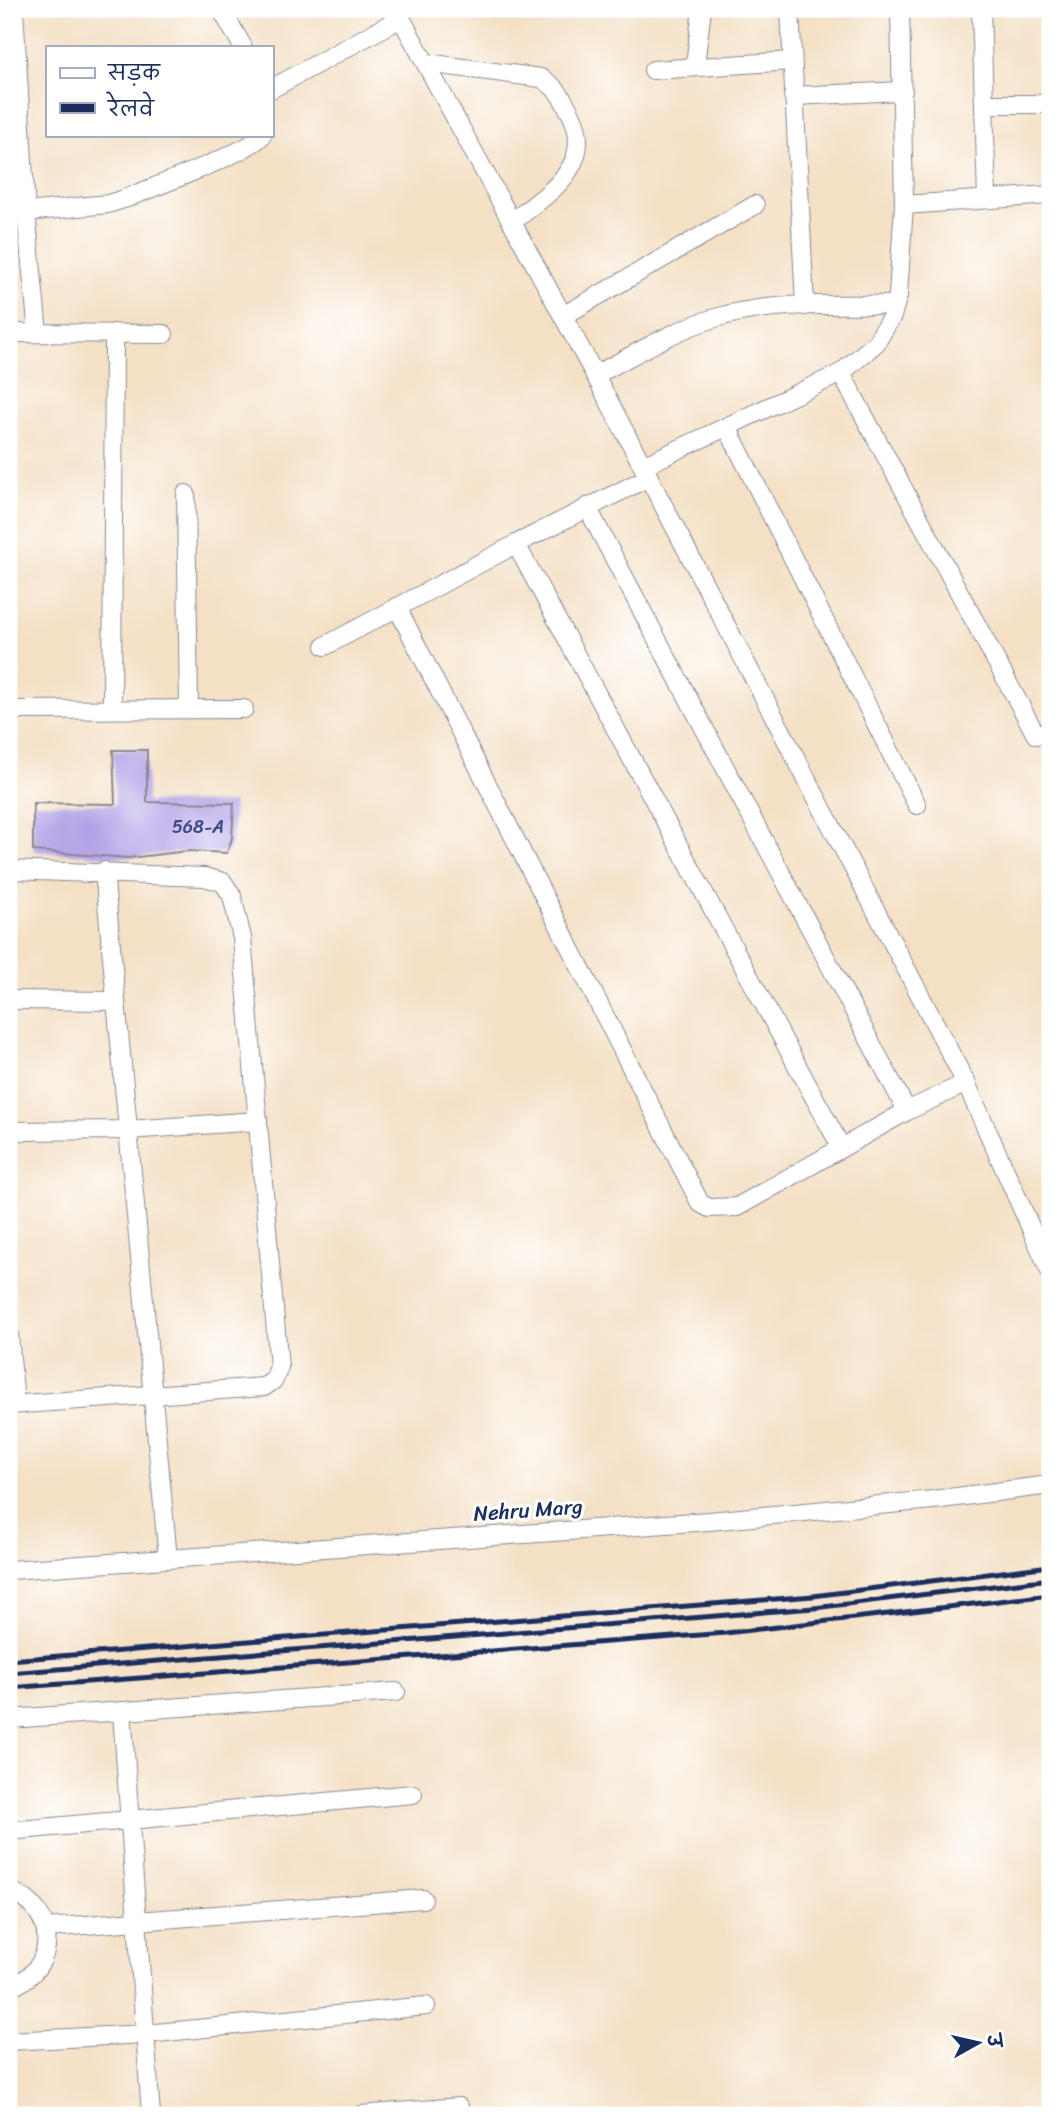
<svg xmlns="http://www.w3.org/2000/svg" width="1059" height="2124" viewBox="0 0 1059 2124" font-family="Sriracha,'Playpen Sans Deva',sans-serif">
	<style>
		.building { fill: #ad9be5 }
		.lines { fill: none; stroke-linecap: round; stroke-linejoin: round }
		.minor-casing { stroke: #888892; stroke-width: 20 }
		.minor { stroke: #fff; stroke-width: 18 }
		.rail { stroke: #1b2f5e; stroke-width: 5 }
		.labels { text-anchor: middle; stroke-width: 6; stroke-linejoin: round; paint-order: stroke }
		.number-label { font-size: 18px; fill: #404a80 }
		.street-label { font-size: 21px; fill: #1b2f5e; stroke: #fff }
	</style>
	<rect width="100%" height="100%" fill="#fff"/>
	<filter id="ink" filterUnits="userSpaceOnUse"><feTurbulence type="fractalNoise" baseFrequency=".0143" numOctaves="2"/><feDisplacementMap in="SourceGraphic" scale="14" xChannelSelector="R" yChannelSelector="G"/><feConvolveMatrix kernelMatrix="1 2 1 2 8 2 1 2 1" color-interpolation-filters="sRGB"/></filter>
	<filter id="wash" filterUnits="userSpaceOnUse"><feTurbulence type="fractalNoise" baseFrequency=".00686" numOctaves="4" result="noise"/><feDisplacementMap in="SourceGraphic" scale="28" xChannelSelector="R" yChannelSelector="G"/><feGaussianBlur stdDeviation="1.57" result="paint"/><feColorMatrix in="noise" values="0 0 0 0 0 0 0 0 0 0 0 0 0 0 0 0 0 1.4 0 .05"/><feComposite in="paint" operator="in"/></filter>
	<g filter="url(#wash)">
		<rect width="100%" height="100%" fill="#f4e0c5"/>
		<g id="blocks">
			<polygon class="building" points="113,750 147,750 147,802 234,803 232,838 227,853 188,851 129,858 33,851 33,803 115,804"/>
		</g>
	</g>
	<g filter="url(#ink)">
		<use href="#blocks" fill-opacity="0" stroke="#888892" stroke-width="2"/>
		<g class="lines">
			<defs>
				<g id="minor">
					<polyline points="14,9 26,212 38,333"/>
					<polyline points="221,9 243,47"/>
					<polyline points="396,9 595,375 966,1083 1050,1271"/>
					<polyline points="790,9 805,306"/>
					<polyline points="981,9 987,199"/>
					<path d="M 426,63 L 541,78 C 558,88 562,97 571,114 C 597,165 546,195 512,222"/>
					<polyline points="695,65 702,9"/>
					<polyline points="653,70 792,61"/>
					<polyline points="271,89 401,18"/>
					<polyline points="793,96 903,91"/>
					<polyline points="985,104 1050,104"/>
					<polyline points="904,205 1050,195"/>
					<path d="M 26,212 L 108,204 L 127,198 C 150,188 253,151 262,135"/>
					<polyline points="563,316 755,205"/>
					<polyline points="9,333 164,334"/>
					<polyline points="841,373 1036,735"/>
					<path d="M 595,375 C 633,356 671,331 712,319 C 770,301 835,305 895,305"/>
					<polyline points="727,427 917,805"/>
					<polyline points="643,466 841,373 876,343 892,316 898,295 904,205 900,9"/>
					<polyline points="186,494 189,709"/>
					<polyline points="587,507 907,1111"/>
					<polyline points="516,544 841,1147"/>
					<polyline points="397,607 700,1203 709,1208 737,1207 907,1111 966,1083"/>
					<polyline points="325,646 516,544 649,477"/>
					<polyline points="112,709 114,333"/>
					<polyline points="9,710 244,709"/>
					<polyline points="9,870 204,877 223,882 232,896 242,938 279,1367 274,1380 264,1387 9,1405"/>
					<polyline points="104,871 168,1559"/>
					<polyline points="9,1000 116,1001"/>
					<polyline points="9,1131 128,1130 258,1121"/>
					<polyline points="9,1334 15,1404"/>
					<polyline points="9,1570 709,1521 933,1500 1050,1485"/>
					<polyline points="122,1712 151,2115"/>
					<polyline points="9,1719 396,1692"/>
					<polyline points="9,1831 413,1794"/>
					<path d="M 9,1890 C 59,1910 59,1969 9,1988"/>
					<polyline points="46,1928 423,1899"/>
					<polyline points="9,2041 146,2034 426,2006"/>
					<polyline points="361,2115 459,2107"/>
				</g>
			</defs>
			<use href="#minor" class="minor-casing"/>
			<use href="#minor" class="minor"/>
			<g class="rail">
				<polyline points="9,1660 813,1596 1050,1566"/>
				<polyline points="9,1673 814,1608 1050,1579"/>
				<polyline points="9,1688 726,1633 1050,1595"/>
			</g>
		</g>
	</g>
	<g class="labels">
		<g class="number-label">
			<text x="198" y="833">568-A</text>
		</g>
		<g class="street-label">
			<text transform="translate(528 1510) rotate(-4)" y="7">Nehru Marg</text>
		</g>
	</g>
	<rect width="1059" height="2124" fill="none" stroke="#fff" stroke-width="35"/>
	<rect x="46" y="46" width="228" height="91" fill="#ffffff" stroke="#a4acbf" stroke-width="2"/>
	<rect x="60" y="68" width="35" height="10" fill="#ffffff" stroke="#a4acbf" stroke-width="2"/>
	<text x="108" y="80" font-size="21" fill="#1b2f5e">सड़क</text>
	<rect x="60" y="103" width="35" height="10" fill="#1b2f5e" stroke="#a4acbf" stroke-width="2"/>
	<text x="108" y="116" font-size="21" fill="#1b2f5e">रेलवे</text>
	<g transform="translate(978 2043) rotate(82)" stroke="#ffffff" stroke-width="5" paint-order="stroke">
	<path d="M0-5L12 26L0 18L-12 26Z" fill="#1b2f5e"/>
	<text y="-10" font-size="19" font-weight="bold" text-anchor="middle" fill="#1b2f5e">उ</text>
	</g>
</svg>
